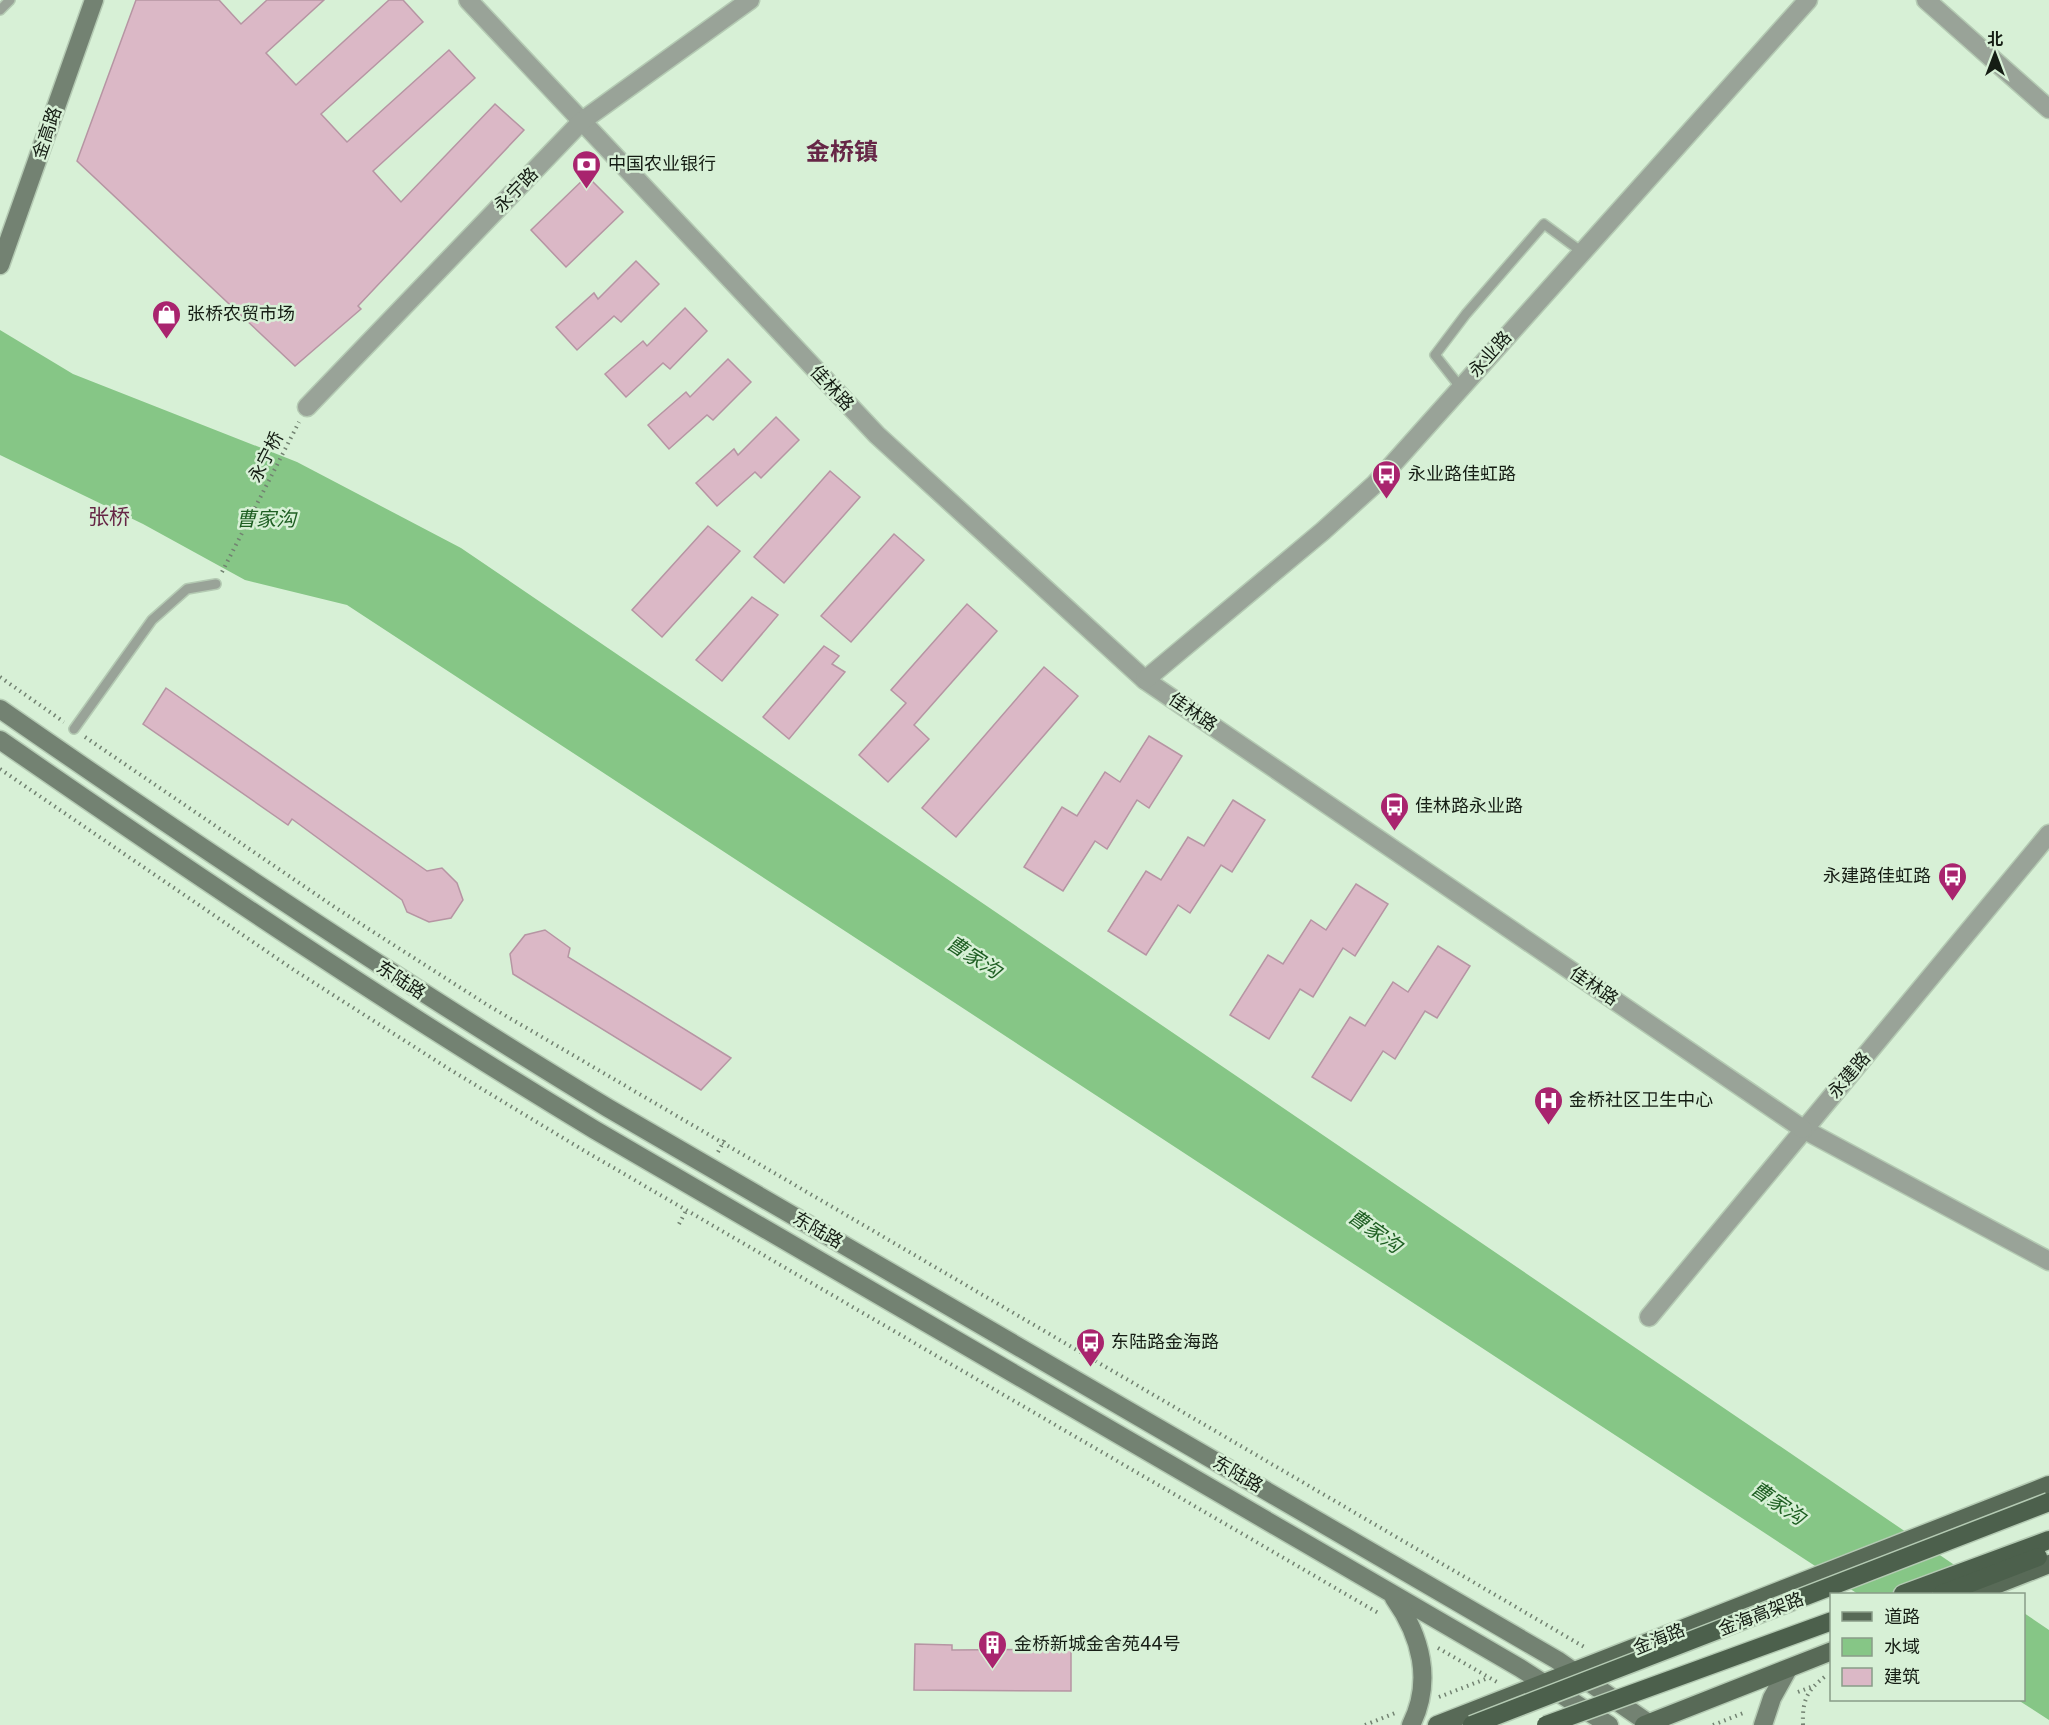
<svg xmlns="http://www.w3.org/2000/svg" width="2049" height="1725" viewBox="0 0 2049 1725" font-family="'Public Sans','Noto Sans SC',sans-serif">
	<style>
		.water { fill: #86c686 }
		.building { fill: #dbb8c6; stroke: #b695a3; stroke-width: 1.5 }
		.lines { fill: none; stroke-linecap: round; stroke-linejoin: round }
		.service-casing { stroke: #b4cab3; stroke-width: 12 }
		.minor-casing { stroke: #b4cab3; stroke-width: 21 }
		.tertiary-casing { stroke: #b4cab3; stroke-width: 21 }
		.secondary-casing { stroke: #b4cab3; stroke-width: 21 }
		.primary-casing { stroke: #b4cab3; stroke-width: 21 }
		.trunk-casing { stroke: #b4cab3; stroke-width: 21 }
		.path { stroke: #728271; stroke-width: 4; stroke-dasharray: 1.5 4.5; stroke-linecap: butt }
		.service { stroke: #99a398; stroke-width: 9 }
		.minor { stroke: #99a398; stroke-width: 18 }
		.tertiary { stroke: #99a398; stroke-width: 18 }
		.secondary { stroke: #738272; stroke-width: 18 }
		.primary { stroke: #586a57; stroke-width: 18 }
		.trunk { stroke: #4c604c; stroke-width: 18 }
		.trunk-bridge-casing { stroke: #b4cab3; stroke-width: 21; stroke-linecap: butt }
		.trunk-bridge { stroke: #4c604c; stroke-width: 18 }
		.labels { text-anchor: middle; stroke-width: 5; stroke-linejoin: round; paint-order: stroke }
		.street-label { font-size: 18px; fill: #151d14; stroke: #d7f0d6 }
		.poi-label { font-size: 18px; fill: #151d14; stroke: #d7f0d6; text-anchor: start }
		.water-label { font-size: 20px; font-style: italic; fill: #1e5e22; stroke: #d7f0d6 }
		.quarter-label { font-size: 21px; fill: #662646; stroke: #d7f0d6 }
		.district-label { font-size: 24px; font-weight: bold; fill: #662646; stroke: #d7f0d6 }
	</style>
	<rect width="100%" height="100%" fill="#d7f0d6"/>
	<g class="water">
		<polygon points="0,330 73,374 297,462 461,548 1997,1594 1858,1594 347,605 245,580 143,524 0,455"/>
		<polygon points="2024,1613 2049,1630 2049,1720 2018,1700 2024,1700"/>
	</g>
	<g class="building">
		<polygon points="136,0 219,0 241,24 267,0 324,0 266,53 296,85 389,0 403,0 423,22 321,114 347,142 449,50 475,78 373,171 401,202 495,104 524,130 358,306 361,309 295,366 77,161"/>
		<polygon points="587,176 623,212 566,267 531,230"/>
		<polygon points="636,261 659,284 621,322 614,316 577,350 556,327 594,293 598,299"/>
		<polygon points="685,308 707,331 670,369 663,363 626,397 605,374 643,341 647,346"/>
		<polygon points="728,359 751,382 713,420 707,415 669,449 648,425 686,392 690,397"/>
		<polygon points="776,417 799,440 761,478 755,472 717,506 696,483 734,449 738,455"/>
		<polygon points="830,471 860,497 784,583 754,557"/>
		<polygon points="708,526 740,551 662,637 632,610"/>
		<polygon points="894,534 924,560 851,642 821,616"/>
		<polygon points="752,597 778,615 722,681 696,660"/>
		<polygon points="967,604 997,631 914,725 929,739 888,782 859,755 906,703 891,690"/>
		<polygon points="824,646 839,656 832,664 845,672 789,739 763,717"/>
		<polygon points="1044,667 1078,696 956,837 922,808"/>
		<polygon points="166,688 427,871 442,868 457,883 463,900 451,918 429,922 407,912 402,900 292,819 288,825 143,724"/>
		<polygon points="1149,736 1182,756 1149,808 1137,800 1107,849 1095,841 1063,891 1024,867 1062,807 1077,816 1105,772 1120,782"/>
		<polygon points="1233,800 1265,820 1232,872 1221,865 1190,913 1178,905 1146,955 1108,931 1146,871 1161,880 1188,837 1204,846"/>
		<polygon points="1356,884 1388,904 1355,956 1343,948 1313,997 1300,989 1269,1039 1230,1015 1268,955 1283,964 1311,920 1326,930"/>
		<polygon points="545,930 570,948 568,957 731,1058 701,1090 513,974 510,954 525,935"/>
		<polygon points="1438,946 1470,966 1437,1018 1425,1011 1395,1059 1383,1051 1351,1101 1312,1077 1350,1017 1365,1026 1393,982 1408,992"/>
		<polygon points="915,1644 952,1645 952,1650 1071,1649 1071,1691 914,1690"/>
	</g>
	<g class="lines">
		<defs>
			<g id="service">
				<polyline points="0,10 10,0"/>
				<polyline points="1461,388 1435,355 1466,314 1544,224 1582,252"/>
				<polyline points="74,729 152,620 187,589 216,584"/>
			</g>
			<g id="minor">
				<polyline points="1926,0 2049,109"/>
				<polyline points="1803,1129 2049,1261"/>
				<polyline points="1649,1317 2049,834"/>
			</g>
			<g id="tertiary">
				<polyline points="468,0 877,435 1145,680 1803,1129"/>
				<polyline points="307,407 582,121 750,0"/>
				<polyline points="1145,680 1323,531 1375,484 1808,0"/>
			</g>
			<g id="secondary">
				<polyline points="0,265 94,0"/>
				<path d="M 0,709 C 199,847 400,982 608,1108 L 1557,1660 L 1651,1725"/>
				<path d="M 0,740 C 195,875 391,1007 595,1130 L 1520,1668 L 1609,1725"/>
				<path d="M 1394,1598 C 1421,1636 1433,1681 1411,1725"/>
				<polyline points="1763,1725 1772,1698 1787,1671"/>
			</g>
			<g id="primary">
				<polyline points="1973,1594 2049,1564"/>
				<polyline points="1437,1725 2049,1485"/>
				<polyline points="1644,1725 1832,1651"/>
			</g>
			<g id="trunk">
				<polyline points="1903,1594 2049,1540"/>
				<polyline points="1942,1594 2038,1557"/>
			</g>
		</defs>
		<use href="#service" class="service-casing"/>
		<use href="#minor" class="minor-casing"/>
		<use href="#tertiary" class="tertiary-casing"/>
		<use href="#secondary" class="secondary-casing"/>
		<use href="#primary" class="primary-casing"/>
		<use href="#trunk" class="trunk-casing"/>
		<g class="path">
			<polyline points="222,572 299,422"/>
			<polyline points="0,677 64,722"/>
			<polyline points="85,737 336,908 489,1006 1586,1648"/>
			<polyline points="0,769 294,970 449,1069 583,1150 1380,1614"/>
			<polyline points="718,1152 726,1137"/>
			<polyline points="679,1224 687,1209"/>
			<polyline points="1438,1648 1497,1682"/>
			<polyline points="1798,1692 1811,1687"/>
			<polyline points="1439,1697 1488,1678"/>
			<polyline points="1365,1725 1395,1713"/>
			<polyline points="1713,1725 1746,1712"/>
			<path d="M 1803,1725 C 1802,1700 1807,1690 1827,1675"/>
		</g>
		<use href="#service" class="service"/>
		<use href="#minor" class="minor"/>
		<use href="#tertiary" class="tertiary"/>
		<use href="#secondary" class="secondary"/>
		<use href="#primary" class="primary"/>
		<use href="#trunk" class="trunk"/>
		<defs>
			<g id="trunk-bridge">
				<polyline points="1472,1725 2049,1502"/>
				<polyline points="1546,1725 1832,1621"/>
			</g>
		</defs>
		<use href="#trunk-bridge" class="trunk-bridge-casing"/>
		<use href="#trunk-bridge" class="trunk-bridge"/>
	</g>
	<defs>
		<symbol id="bank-pin" viewBox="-11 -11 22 30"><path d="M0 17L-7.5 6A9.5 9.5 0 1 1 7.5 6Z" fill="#a9246e" stroke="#d7f0d6"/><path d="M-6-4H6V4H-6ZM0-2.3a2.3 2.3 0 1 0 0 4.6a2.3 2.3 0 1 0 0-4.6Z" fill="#fff"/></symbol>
		<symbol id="shop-pin" viewBox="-11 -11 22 30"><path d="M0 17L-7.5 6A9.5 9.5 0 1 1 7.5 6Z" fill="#a9246e" stroke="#d7f0d6"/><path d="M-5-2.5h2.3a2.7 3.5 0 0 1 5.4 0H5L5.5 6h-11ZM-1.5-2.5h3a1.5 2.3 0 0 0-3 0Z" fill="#fff"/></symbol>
		<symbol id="bus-pin" viewBox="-11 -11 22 30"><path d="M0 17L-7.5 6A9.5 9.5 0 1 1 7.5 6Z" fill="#a9246e" stroke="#d7f0d6"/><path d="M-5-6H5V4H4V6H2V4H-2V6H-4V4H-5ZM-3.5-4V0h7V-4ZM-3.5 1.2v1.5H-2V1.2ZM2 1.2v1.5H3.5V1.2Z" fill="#fff"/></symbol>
		<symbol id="hospital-pin" viewBox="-11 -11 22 30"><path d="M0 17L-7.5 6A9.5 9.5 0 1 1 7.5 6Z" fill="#a9246e" stroke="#d7f0d6"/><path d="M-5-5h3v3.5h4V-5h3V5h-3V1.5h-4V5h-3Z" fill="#fff"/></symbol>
		<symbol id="building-pin" viewBox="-11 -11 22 30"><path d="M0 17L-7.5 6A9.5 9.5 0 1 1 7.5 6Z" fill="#a9246e" stroke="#d7f0d6"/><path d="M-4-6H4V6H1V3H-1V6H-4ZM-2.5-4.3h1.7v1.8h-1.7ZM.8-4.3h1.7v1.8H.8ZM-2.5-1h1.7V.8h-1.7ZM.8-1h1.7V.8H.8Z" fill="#fff"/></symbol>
	</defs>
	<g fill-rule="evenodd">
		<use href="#bank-pin" x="570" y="148" width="33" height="45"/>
		<use href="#shop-pin" x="150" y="298" width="33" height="45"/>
		<use href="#bus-pin" x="1370" y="458" width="33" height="45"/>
		<use href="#bus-pin" x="1378" y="790" width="33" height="45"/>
		<use href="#bus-pin" x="1936" y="860" width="33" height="45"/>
		<use href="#hospital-pin" x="1532" y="1084" width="33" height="45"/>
		<use href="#bus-pin" x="1074" y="1326" width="33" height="45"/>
		<use href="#building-pin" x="976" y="1628" width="33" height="45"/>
	</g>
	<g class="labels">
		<g class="street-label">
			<text transform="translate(47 133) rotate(-71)" y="6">金高路</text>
			<text transform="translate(516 190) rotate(-46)" y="6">永宁路</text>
			<text transform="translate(1490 354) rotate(-49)" y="6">永业路</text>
			<text transform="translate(832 388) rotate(47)" y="6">佳林路</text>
			<text transform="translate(266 457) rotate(-63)" y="6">永宁桥</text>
			<text transform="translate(1193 712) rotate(34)" y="6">佳林路</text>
			<text transform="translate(401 980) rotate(33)" y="6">东陆路</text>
			<text transform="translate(1594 986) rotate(34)" y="6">佳林路</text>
			<text transform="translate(1849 1075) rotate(-50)" y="6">永建路</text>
			<text transform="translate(818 1230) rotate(30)" y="6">东陆路</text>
			<text transform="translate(1238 1474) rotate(30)" y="6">东陆路</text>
			<text transform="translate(1761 1614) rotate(-21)" y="6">金海高架路</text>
			<text transform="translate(1659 1639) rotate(-22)" y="6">金海路</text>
		</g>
		<g class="poi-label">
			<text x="608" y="170">中国农业银行</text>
			<text x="187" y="320">张桥农贸市场</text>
			<text x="1408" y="480">永业路佳虹路</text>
			<text x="1415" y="812">佳林路永业路</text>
			<text x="1931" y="882" text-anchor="end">永建路佳虹路</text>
			<text x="1569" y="1106">金桥社区卫生中心</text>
			<text x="1111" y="1348">东陆路金海路</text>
			<text x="1014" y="1650">金桥新城金舍苑44号</text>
		</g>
		<g class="water-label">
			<text x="266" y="526">曹家沟</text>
			<text transform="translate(974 957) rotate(33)" y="7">曹家沟</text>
			<text transform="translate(1375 1231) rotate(35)" y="7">曹家沟</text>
			<text transform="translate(1778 1503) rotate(34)" y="7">曹家沟</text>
		</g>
		<g class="quarter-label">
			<text x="109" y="524">张桥</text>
		</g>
		<g class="district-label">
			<text x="842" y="160">金桥镇</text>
		</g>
	</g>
	<rect x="1830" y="1593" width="195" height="108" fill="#d7f0d6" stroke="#899c88" stroke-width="1.5"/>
	<rect x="1842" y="1612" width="30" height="9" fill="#586a57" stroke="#899c88" stroke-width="1.5"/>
	<text x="1884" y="1623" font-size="18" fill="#151d14">道路</text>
	<rect x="1842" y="1638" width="30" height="18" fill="#86c686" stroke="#899c88" stroke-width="1.5"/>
	<text x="1884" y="1653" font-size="18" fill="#151d14">水域</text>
	<rect x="1842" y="1668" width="30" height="18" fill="#dbb8c6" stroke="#899c88" stroke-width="1.5"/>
	<text x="1884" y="1683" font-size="18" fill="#151d14">建筑</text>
	<g transform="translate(1995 54)" stroke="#d7f0d6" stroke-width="4.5" paint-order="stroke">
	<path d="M0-4.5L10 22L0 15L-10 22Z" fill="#151d14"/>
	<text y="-9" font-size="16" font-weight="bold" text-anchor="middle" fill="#151d14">北</text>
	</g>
</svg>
